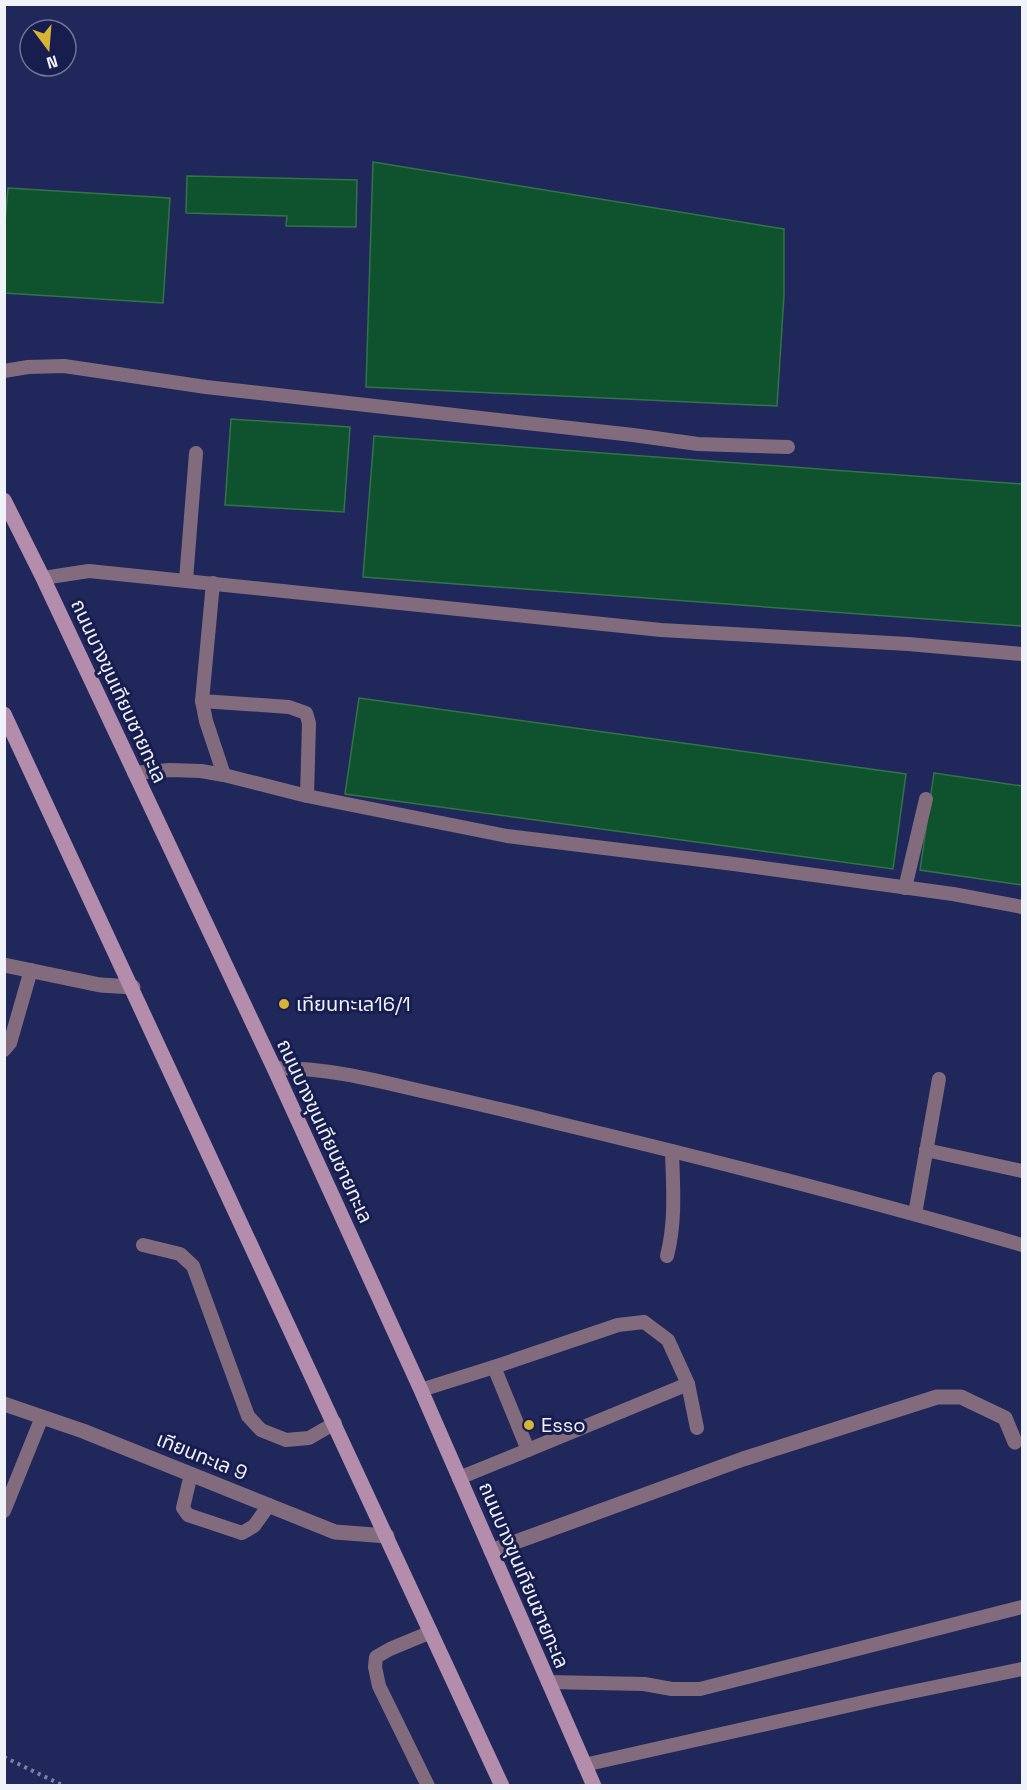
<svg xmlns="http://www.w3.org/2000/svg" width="1027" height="1790" viewBox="0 0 1027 1790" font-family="'Space Grotesk','Noto Sans Thai',sans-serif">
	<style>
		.building { fill: #0e532d; stroke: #34724a; stroke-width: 1.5 }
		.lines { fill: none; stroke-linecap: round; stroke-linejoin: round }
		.path { stroke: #7d82a2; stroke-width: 4; stroke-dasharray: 3 4.5; stroke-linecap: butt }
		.lane { stroke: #836b7e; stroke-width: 14 }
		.street { stroke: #836b7e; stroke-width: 15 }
		.secondary { stroke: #b38dab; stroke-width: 15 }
		.poi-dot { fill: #d7b434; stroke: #171d4f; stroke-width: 2 }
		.labels { text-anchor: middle; stroke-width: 6; stroke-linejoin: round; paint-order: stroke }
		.street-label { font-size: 20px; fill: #f0f2f9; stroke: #171d4f }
		.poi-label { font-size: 20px; fill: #f0f2f9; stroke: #171d4f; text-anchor: start }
	</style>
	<rect width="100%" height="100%" fill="#20275b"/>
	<g class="building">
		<polygon points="373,162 784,229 784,295 777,406 366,387"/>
		<polygon points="187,176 357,180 356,227 286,226 287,216 186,213"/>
		<polygon points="8,188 170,198 163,303 4,293 4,233"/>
		<polygon points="231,419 350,427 344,512 225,505"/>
		<polygon points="374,436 1022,484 1022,626 363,577"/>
		<polygon points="359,698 906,774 893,869 345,794"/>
		<polygon points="934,773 1022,786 1022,885 920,870"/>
	</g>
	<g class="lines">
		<polyline class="path" points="4,1757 64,1786"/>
		<g class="lane">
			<polyline points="4,371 28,367 64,366 206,387 633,435 698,444 788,447"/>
			<polyline points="43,578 89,571 661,630 908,644 1022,654"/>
			<polyline points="186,580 196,453"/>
			<polyline points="213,583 202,701 289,707 306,713 309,723 307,796"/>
			<polyline points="202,701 206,721 224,775"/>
			<polyline points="134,773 170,770 201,771 224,775 307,796 507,836 734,864 953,894 1022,907"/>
			<polyline points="905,888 926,799"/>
			<polyline points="4,1050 10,1043 31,970"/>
			<path d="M 274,1068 C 326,1068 367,1078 417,1090 C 461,1100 505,1110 549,1121 C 708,1159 866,1199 1022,1245"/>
			<polyline points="926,1150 1022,1171"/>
			<polyline points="915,1214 939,1079"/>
			<polyline points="143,1245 180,1254 193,1266 248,1416 261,1430 286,1440 309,1438 335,1423"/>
			<path d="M 667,1256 C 676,1221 673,1186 672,1151"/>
			<polyline points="494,1367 618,1325 644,1322 668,1340 688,1384 697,1428"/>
			<polyline points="421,1390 494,1367 528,1450 459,1478"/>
			<polyline points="528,1450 688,1384"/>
			<polyline points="191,1474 183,1508 188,1515 242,1533 254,1526 269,1505"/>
			<polyline points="4,1511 42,1417"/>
			<polyline points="548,1682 644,1684 672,1689 700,1689 1022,1607"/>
			<polyline points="584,1765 882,1698 1022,1669"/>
			<polyline points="428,1786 379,1686 375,1667 376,1657 390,1649 431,1632"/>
		</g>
		<g class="street">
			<polyline points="4,965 100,985 133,987"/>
			<polyline points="4,1404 83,1431 335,1532 387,1536"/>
			<polyline points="491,1551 743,1459 937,1397 961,1397 1005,1418 1015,1442"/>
		</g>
		<g class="secondary">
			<polyline points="4,500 43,578 274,1068 421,1390 594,1786"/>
			<polyline points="4,714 502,1786"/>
		</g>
	</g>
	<g class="poi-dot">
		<circle cx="284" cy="1004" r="6"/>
		<circle cx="529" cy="1425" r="6"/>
	</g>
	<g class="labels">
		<g class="street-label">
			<text transform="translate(119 691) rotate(65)" y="7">ถนนบางขุนเทียนชายทะเล</text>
			<text transform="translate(325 1131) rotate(65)" y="7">ถนนบางขุนเทียนชายทะเล</text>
			<text transform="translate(202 1456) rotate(22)" y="7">เทียนทะเล 9</text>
			<text transform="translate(524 1575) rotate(67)" y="7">ถนนบางขุนเทียนชายทะเล</text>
		</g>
		<g class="poi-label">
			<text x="296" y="1011">เทียนทะเล16/1</text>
			<text x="541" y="1432">Esso</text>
		</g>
	</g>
	<rect width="1027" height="1790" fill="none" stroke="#f0f2f9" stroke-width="12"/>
	<g transform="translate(48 48) rotate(164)"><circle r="28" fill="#171d4f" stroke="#6e7293" stroke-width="1.5"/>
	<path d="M0-4.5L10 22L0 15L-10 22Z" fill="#d7b434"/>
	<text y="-9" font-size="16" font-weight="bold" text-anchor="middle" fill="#f0f2f9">N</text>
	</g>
</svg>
